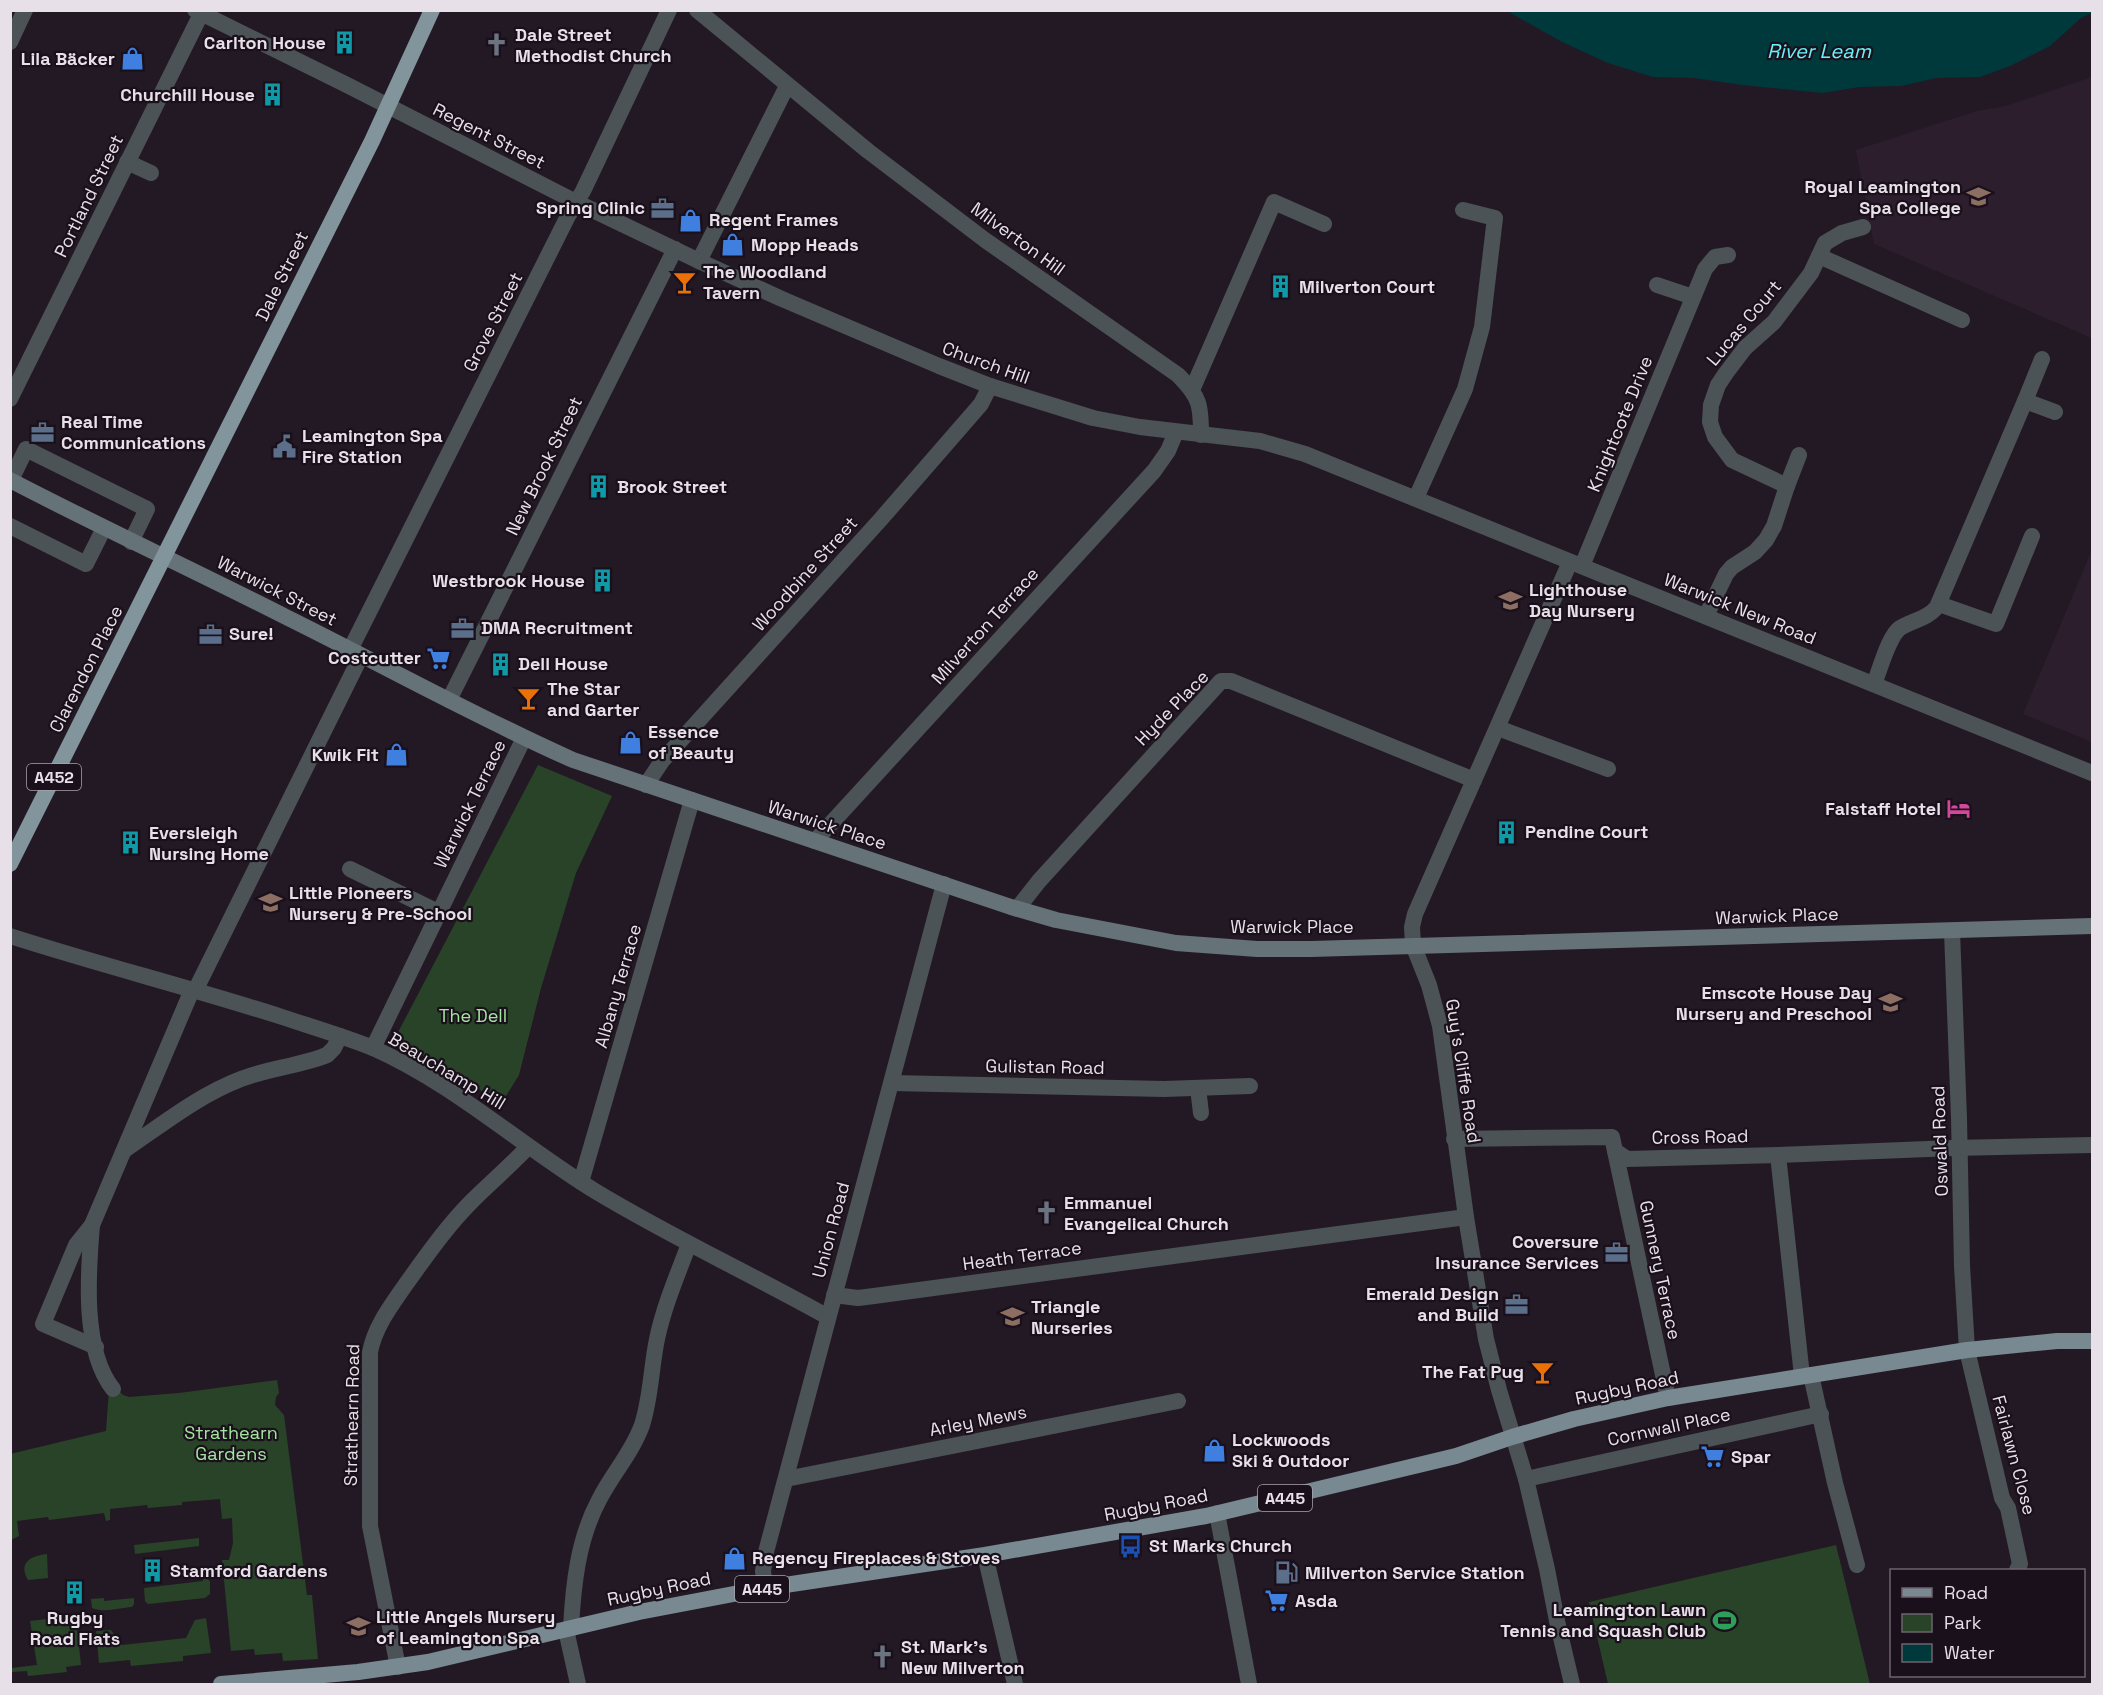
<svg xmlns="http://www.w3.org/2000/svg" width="2103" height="1695" viewBox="0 0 2103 1695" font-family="'Space Grotesk',sans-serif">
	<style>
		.built { fill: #2d1e2e }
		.green { fill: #294328 }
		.water { fill: #00393b }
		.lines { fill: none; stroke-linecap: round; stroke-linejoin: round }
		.minor { stroke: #4b5357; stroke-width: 16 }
		.tertiary { stroke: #4b5357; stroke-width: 16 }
		.secondary { stroke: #657278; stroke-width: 16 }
		.primary { stroke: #798991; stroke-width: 16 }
		.trunk { stroke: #82949c; stroke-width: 16 }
		.labels { text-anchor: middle; stroke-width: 4.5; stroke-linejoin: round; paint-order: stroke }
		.shield { fill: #1a101b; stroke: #aaa2aa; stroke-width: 1.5 }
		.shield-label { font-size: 16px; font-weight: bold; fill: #e7e0e8 }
		.poi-label { font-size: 18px; font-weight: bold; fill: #e7e0e8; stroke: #1a101b; text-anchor: start }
		.street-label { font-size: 18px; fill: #e7e0e8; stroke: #1a101b }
		.park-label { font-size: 18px; fill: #a3e79f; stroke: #1a101b }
		.water-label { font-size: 20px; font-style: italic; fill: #68f2f9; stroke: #1a101b }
	</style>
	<rect width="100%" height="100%" fill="#231924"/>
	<g class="built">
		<polygon points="2092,77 2092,338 1874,244 1856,150 1977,111 2006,106"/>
		<polygon points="2092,550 2092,742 2023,714"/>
	</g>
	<g class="green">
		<polygon points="538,765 612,796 576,873 541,988 519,1075 501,1104 451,1071 394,1040"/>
		<polygon points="277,1380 279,1393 276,1397 275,1405 284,1415 307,1595 312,1595 318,1659 283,1661 282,1653 255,1655 254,1649 231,1651 222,1560 229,1560 233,1543 232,1518 222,1519 220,1499 182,1502 182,1505 148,1508 147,1505 110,1509 110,1520 106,1521 104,1513 49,1520 48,1517 17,1521 19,1536 11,1540 10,1454 106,1431 109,1390 117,1389 123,1395 129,1397 179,1393"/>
		<polygon points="199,1538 199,1546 135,1554 134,1545"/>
		<polygon points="1836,1545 1870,1684 1608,1684 1589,1602"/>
		<path d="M 47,1554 L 48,1578 L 28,1580 C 18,1563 30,1556 47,1554 Z"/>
		<polygon points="203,1576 210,1581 210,1594 205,1598 148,1604 145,1601 144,1588 203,1581"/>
		<path d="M 104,1598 L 104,1601 L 134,1598 L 134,1604 L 132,1607 C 120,1608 103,1613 92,1608 L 91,1599 Z"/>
		<polygon points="73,1616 76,1619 81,1665 66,1667 67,1672 28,1676 27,1671 11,1672 11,1668 37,1665 30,1621"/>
		<polygon points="206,1618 211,1653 183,1656 183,1661 131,1666 130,1660 99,1663 96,1631 111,1630 122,1645 186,1638 195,1620"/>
	</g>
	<polygon class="water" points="2092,10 2092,13 2081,18 2050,46 2010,66 1980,77 1936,78 1901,86 1859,87 1823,93 1742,85 1694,78 1653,77 1608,63 1562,42 1507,11"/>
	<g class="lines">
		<g class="minor">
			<path d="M 697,10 L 868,151 L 985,240 L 1178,375 C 1200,397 1201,405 1201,435"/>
			<polyline points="10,42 25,10"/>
			<polyline points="127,162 151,173"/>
			<polyline points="1819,256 1962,320"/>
			<polyline points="699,261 787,86"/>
			<polyline points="1657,285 1693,297"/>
			<polyline points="2042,359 2025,401 2055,412"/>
			<polyline points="1192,390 1274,202 1324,224"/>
			<polyline points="10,399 203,10"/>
			<polyline points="11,480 26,449 147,509 131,542"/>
			<polyline points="1787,486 1732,460 1715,437 1710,422 1711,405 1718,385 1726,373 1745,348 1774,322 1811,273 1825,243 1842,233 1863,227"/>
			<polyline points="1416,498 1465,389 1482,327 1495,218 1463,210"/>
			<polyline points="10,526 86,564 104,528"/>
			<polyline points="1570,562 1415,914 1412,927 1413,945 1429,985 1440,1026 1466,1217 1486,1339 1499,1390 1526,1479 1547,1569 1557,1621 1572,1684"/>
			<polyline points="1582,566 1705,269 1715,257 1728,255"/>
			<polyline points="1939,604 1996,624 2032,536"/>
			<polyline points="1706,616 1726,574 1732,567 1755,552 1766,540 1774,526 1787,486 1799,455"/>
			<polyline points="350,650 568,216 583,191 669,10"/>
			<path d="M 1874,684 C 1880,670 1888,637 1900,628 C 1913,620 1927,619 1937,607 L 2025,401"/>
			<polyline points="449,700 675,249"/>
			<polyline points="1498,728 1608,769"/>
			<polyline points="646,785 662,761 881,519 981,404 990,386"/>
			<polyline points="815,841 1154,471 1168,451 1176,432"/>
			<polyline points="350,869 438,912"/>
			<polyline points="1017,909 1039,881 1221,681 1231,681 1474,780"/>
			<polyline points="1952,931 1959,1118 1962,1266 1967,1350 2002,1498 2008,1508 2020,1564 2017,1570"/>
			<path d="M 10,936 C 100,965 192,988 282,1017 C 312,1027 343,1036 373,1048 C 454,1084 520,1145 595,1191 C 671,1237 751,1274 828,1317"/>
			<polyline points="195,991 361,656"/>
			<polyline points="373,1048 524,738"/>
			<polyline points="892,1083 1164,1089 1250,1086"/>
			<polyline points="1198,1088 1201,1113"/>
			<polyline points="1454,1139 1612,1137 1615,1151 1627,1159 1778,1155 1953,1148 2092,1145"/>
			<path d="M 126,1149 C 163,1124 199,1095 241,1079 C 269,1068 300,1066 327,1055 L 334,1048 L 340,1036"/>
			<polyline points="1615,1151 1668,1398"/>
			<polyline points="1778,1155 1802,1376"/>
			<polyline points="581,1182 692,800"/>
			<path d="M 92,1225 C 88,1273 82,1350 113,1389"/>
			<polyline points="834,1295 858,1298 874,1296 1466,1217"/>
			<polyline points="96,1347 43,1324 76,1245 92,1225 192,990"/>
			<polyline points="1811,1375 1835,1483 1857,1565"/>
			<polyline points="786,1479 1178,1401"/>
			<polyline points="1526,1479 1821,1414"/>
			<polyline points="1217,1513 1249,1684"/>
			<polyline points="985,1555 1015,1684"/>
			<polyline points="765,1588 763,1571 766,1552 944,884"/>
			<path d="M 571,1629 C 573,1586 578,1539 599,1500 C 612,1474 632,1453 642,1425 C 651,1397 651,1368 657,1339 C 664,1306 677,1276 689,1244"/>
			<polyline points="566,1630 578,1684"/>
			<path d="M 398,1667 L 370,1526 L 370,1352 C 375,1326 391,1306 406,1284 C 427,1255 447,1226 472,1201 C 490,1183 510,1166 528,1147"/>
		</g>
		<polyline class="tertiary" points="195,10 349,86 576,202 699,261 782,299 939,366 990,386 1093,418 1140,427 1260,441 1305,454 2092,773"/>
		<path class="secondary" d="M 10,480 C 102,528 196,571 288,618 C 383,665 476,717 573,760 L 1011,907 L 1056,920 L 1176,943 L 1257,949 L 1311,949 L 2092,926"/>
		<polyline class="primary" points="221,1684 358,1672 428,1662 639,1612 765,1588 985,1555 1206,1516 1456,1456 1512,1437 1574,1419 1668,1398 1967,1350 2057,1341 2092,1341"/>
		<polyline class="trunk" points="10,864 372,141 432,10"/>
	</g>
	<defs>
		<symbol id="building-bare" viewBox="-9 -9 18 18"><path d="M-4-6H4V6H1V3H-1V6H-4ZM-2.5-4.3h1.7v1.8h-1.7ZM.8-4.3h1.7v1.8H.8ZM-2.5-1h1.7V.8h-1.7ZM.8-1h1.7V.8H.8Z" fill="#0f9aa8" stroke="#1a101b" stroke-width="2.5" paint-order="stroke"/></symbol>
		<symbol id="church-bare" viewBox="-9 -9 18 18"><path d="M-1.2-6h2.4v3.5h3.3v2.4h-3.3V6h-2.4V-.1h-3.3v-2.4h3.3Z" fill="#6b7280" stroke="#1a101b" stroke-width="2.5" paint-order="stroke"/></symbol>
		<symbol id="shop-bare" viewBox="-9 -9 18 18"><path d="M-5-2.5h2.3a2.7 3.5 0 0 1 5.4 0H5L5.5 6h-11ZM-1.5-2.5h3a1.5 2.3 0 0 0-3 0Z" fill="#3f7fe0" stroke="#1a101b" stroke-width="2.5" paint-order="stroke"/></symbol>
		<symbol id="university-bare" viewBox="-9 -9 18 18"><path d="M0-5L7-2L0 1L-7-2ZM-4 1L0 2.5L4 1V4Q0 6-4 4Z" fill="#8d6e63" stroke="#1a101b" stroke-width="2.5" paint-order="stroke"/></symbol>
		<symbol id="office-bare" viewBox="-9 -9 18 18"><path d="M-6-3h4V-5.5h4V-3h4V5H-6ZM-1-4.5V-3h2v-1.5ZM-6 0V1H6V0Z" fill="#5c6f8a" stroke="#1a101b" stroke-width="2.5" paint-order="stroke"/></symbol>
		<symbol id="bar-bare" viewBox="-9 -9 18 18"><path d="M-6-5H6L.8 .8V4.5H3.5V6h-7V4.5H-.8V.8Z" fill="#e8710a" stroke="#1a101b" stroke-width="2.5" paint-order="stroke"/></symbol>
		<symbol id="civic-bare" viewBox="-9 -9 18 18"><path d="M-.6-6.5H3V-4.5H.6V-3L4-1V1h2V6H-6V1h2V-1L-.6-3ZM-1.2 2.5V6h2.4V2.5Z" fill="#5c6f8a" stroke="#1a101b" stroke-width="2.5" paint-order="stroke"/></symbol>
		<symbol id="school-bare" viewBox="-9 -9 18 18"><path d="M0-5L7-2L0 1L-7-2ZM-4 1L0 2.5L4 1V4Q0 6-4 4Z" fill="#8d6e63" stroke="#1a101b" stroke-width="2.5" paint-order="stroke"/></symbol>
		<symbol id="supermarket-bare" viewBox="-9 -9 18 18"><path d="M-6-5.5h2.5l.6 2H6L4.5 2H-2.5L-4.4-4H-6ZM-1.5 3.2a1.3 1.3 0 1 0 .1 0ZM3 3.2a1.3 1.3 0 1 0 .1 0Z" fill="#3f7fe0" stroke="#1a101b" stroke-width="2.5" paint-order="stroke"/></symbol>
		<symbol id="hotel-bare" viewBox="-9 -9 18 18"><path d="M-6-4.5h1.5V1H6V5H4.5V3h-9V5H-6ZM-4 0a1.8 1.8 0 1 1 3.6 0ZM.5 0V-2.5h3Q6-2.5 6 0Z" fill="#d1479c" stroke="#1a101b" stroke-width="2.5" paint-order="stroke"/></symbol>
		<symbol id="bus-bare" viewBox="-9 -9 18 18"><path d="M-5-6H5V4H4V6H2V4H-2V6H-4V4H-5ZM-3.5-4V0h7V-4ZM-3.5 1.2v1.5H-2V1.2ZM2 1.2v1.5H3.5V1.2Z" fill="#1a4fb4" stroke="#1a101b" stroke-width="2.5" paint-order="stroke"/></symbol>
		<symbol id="fuel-bare" viewBox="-9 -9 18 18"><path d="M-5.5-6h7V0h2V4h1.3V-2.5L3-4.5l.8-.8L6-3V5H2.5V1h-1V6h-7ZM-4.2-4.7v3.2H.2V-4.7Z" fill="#5c6f8a" stroke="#1a101b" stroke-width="2.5" paint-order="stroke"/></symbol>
		<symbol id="stadium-bare" viewBox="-9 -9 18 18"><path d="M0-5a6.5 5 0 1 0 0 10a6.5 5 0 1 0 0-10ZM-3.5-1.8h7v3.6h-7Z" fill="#2e9e5b" stroke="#1a101b" stroke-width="2.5" paint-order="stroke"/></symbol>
	</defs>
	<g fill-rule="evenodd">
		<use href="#building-bare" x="328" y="26" width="33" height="33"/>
		<use href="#church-bare" x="480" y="28" width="33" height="33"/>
		<use href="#shop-bare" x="116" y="42" width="33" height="33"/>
		<use href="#building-bare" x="256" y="78" width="33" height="33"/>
		<use href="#university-bare" x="1962" y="180" width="33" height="33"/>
		<use href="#office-bare" x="646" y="192" width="33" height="33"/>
		<use href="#shop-bare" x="674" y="204" width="33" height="33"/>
		<use href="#shop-bare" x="716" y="228" width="33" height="33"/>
		<use href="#bar-bare" x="668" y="266" width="33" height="33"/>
		<use href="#building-bare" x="1264" y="270" width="33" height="33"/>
		<use href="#office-bare" x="26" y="416" width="33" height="33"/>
		<use href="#civic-bare" x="268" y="430" width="33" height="33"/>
		<use href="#building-bare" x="582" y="470" width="33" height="33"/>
		<use href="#building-bare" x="586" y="564" width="33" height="33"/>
		<use href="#school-bare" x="1494" y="584" width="33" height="33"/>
		<use href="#office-bare" x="446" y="612" width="33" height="33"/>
		<use href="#office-bare" x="194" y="618" width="33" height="33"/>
		<use href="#supermarket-bare" x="422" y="642" width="33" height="33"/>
		<use href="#building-bare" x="484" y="648" width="33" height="33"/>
		<use href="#bar-bare" x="512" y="682" width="33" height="33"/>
		<use href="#shop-bare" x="614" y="726" width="33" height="33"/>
		<use href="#shop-bare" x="380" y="738" width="33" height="33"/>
		<use href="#hotel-bare" x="1942" y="792" width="33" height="33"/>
		<use href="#building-bare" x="1490" y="816" width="33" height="33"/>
		<use href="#building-bare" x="114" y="826" width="33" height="33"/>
		<use href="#school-bare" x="254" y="886" width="33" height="33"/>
		<use href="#school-bare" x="1874" y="986" width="33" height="33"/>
		<use href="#church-bare" x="1030" y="1196" width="33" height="33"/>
		<use href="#office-bare" x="1600" y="1236" width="33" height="33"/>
		<use href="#office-bare" x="1500" y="1288" width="33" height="33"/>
		<use href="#school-bare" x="996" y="1300" width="33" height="33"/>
		<use href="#bar-bare" x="1526" y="1356" width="33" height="33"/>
		<use href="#shop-bare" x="1198" y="1434" width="33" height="33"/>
		<use href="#supermarket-bare" x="1696" y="1440" width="33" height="33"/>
		<use href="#bus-bare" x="1114" y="1530" width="33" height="33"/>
		<use href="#shop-bare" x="718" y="1542" width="33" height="33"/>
		<use href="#building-bare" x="136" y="1554" width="33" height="33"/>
		<use href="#fuel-bare" x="1270" y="1556" width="33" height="33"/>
		<use href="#building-bare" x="58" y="1576" width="33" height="33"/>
		<use href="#supermarket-bare" x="1260" y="1584" width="33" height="33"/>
		<use href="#stadium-bare" x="1708" y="1604" width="33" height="33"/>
		<use href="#school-bare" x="342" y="1610" width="33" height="33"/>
		<use href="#church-bare" x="866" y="1640" width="33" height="33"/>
	</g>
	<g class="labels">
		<g class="shield">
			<rect x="27" y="764" width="54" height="26" rx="4.5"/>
			<rect x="1258" y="1485" width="54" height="26" rx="4.5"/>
			<rect x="735" y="1576" width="54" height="26" rx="4.5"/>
		</g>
		<g class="shield-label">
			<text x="54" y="783">A452</text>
			<text x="1285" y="1504">A445</text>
			<text x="762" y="1595">A445</text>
		</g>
		<g class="poi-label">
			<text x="515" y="41">Dale Street<tspan x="515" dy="21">Methodist Church</tspan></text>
			<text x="326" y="49" text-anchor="end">Carlton House</text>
			<text x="115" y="65" text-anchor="end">Lila Bäcker</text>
			<text x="255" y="101" text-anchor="end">Churchill House</text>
			<text x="1961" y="193" text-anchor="end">Royal Leamington<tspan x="1961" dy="21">Spa College</tspan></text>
			<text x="645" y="214" text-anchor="end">Spring Clinic</text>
			<text x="709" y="226">Regent Frames</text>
			<text x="751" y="251">Mopp Heads</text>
			<text x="703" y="278">The Woodland<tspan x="703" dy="21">Tavern</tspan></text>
			<text x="1299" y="293">Milverton Court</text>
			<text x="61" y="428">Real Time<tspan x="61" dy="21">Communications</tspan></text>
			<text x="302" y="442">Leamington Spa<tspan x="302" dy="21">Fire Station</tspan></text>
			<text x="617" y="493">Brook Street</text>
			<text x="585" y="587" text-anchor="end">Westbrook House</text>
			<text x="1529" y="596">Lighthouse<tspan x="1529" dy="21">Day Nursery</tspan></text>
			<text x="481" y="634">DMA Recruitment</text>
			<text x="229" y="640">Sure!</text>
			<text x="421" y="664" text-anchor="end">Costcutter</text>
			<text x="518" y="670">Dell House</text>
			<text x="547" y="695">The Star<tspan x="547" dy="21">and Garter</tspan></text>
			<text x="648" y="738">Essence<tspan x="648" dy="21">of Beauty</tspan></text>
			<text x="379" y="761" text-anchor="end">Kwik Fit</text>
			<text x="1941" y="815" text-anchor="end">Falstaff Hotel</text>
			<text x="1525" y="838">Pendine Court</text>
			<text x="149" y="839">Eversleigh<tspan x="149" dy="21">Nursing Home</tspan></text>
			<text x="289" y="899">Little Pioneers<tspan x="289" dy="21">Nursery &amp; Pre-School</tspan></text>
			<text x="1872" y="999" text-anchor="end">Emscote House Day<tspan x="1872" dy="21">Nursery and Preschool</tspan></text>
			<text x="1064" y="1209">Emmanuel<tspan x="1064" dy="21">Evangelical Church</tspan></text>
			<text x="1599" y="1248" text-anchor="end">Coversure<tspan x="1599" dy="21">Insurance Services</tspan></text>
			<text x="1499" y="1300" text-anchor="end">Emerald Design<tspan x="1499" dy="21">and Build</tspan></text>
			<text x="1031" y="1313">Triangle<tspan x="1031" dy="21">Nurseries</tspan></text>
			<text x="1524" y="1378" text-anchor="end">The Fat Pug</text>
			<text x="1232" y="1446">Lockwoods<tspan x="1232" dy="21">Ski &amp; Outdoor</tspan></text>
			<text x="1731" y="1463">Spar</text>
			<text x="1149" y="1552">St Marks Church</text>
			<text x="752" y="1564">Regency Fireplaces &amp; Stoves</text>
			<text x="170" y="1577">Stamford Gardens</text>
			<text x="1305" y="1579">Milverton Service Station</text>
			<text x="1295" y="1607">Asda</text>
			<text x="1706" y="1616" text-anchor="end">Leamington Lawn<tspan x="1706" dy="21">Tennis and Squash Club</tspan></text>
			<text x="376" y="1623">Little Angels Nursery<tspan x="376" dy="21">of Leamington Spa</tspan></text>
			<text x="75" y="1624" text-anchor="middle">Rugby<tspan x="75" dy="21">Road Flats</tspan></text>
			<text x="901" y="1653">St. Mark's<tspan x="901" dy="21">New Milverton</tspan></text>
		</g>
		<g class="street-label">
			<text transform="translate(489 136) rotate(27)" y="6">Regent Street</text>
			<text transform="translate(89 196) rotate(-64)" y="6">Portland Street</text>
			<text transform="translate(1018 239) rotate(36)" y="6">Milverton Hill</text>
			<text transform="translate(282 276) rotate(-64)" y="6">Dale Street</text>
			<text transform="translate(493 322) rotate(-63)" y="6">Grove Street</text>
			<text transform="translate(1744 323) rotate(-50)" y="6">Lucas Court</text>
			<text transform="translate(986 363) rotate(20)" y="6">Church Hill</text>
			<text transform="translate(1620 424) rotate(-68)" y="6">Knightcote Drive</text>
			<text transform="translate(544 466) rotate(-64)" y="6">New Brook Street</text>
			<text transform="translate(805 574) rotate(-48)" y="6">Woodbine Street</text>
			<text transform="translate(277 591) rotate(27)" y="6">Warwick Street</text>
			<text transform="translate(1740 609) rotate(22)" y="6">Warwick New Road</text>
			<text transform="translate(985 626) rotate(-48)" y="6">Milverton Terrace</text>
			<text transform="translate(86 669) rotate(-63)" y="6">Clarendon Place</text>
			<text transform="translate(1172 708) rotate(-46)" y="6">Hyde Place</text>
			<text transform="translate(470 804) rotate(-64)" y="6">Warwick Terrace</text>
			<text transform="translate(827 825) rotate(18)" y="6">Warwick Place</text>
			<text transform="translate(1777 916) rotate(-2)" y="6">Warwick Place</text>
			<text x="1292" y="933">Warwick Place</text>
			<text transform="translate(618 986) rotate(-74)" y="6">Albany Terrace</text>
			<text transform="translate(1045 1067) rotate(1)" y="6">Gulistan Road</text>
			<text transform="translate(447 1071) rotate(31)" y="6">Beauchamp Hill</text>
			<text transform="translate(1463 1071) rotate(81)" y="6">Guy's Cliffe Road</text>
			<text transform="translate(1700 1137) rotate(-1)" y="6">Cross Road</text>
			<text transform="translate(1940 1141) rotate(-92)" y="6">Oswald Road</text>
			<text transform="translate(831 1230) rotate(-75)" y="6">Union Road</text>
			<text transform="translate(1022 1256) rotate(-8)" y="6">Heath Terrace</text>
			<text transform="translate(1660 1270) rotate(78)" y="6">Gunnery Terrace</text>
			<text transform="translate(1627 1388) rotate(-12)" y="6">Rugby Road</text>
			<text transform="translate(352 1415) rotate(-89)" y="6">Strathearn Road</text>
			<text transform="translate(978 1421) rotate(-11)" y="6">Arley Mews</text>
			<text transform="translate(1669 1427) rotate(-12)" y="6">Cornwall Place</text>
			<text transform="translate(2014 1455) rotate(75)" y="6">Fairlawn Close</text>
			<text transform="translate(1156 1505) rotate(-11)" y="6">Rugby Road</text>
			<text transform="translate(659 1589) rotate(-12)" y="6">Rugby Road</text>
		</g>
		<g class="park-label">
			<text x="473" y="1022">The Dell</text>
			<text x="231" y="1439">Strathearn<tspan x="231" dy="21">Gardens</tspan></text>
		</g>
		<g class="water-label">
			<text x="1819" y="58">River Leam</text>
		</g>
	</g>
	<rect width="2103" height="1695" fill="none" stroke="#e7e0e8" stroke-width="24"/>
	<rect x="1890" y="1569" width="195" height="108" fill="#1a101b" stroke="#6c636d" stroke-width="1.5"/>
	<rect x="1902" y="1588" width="30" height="9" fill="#798991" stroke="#6c636d" stroke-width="1.5"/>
	<text x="1944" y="1599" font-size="18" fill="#e7e0e8">Road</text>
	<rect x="1902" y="1614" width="30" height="18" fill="#294328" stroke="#6c636d" stroke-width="1.5"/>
	<text x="1944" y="1629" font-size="18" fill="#e7e0e8">Park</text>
	<rect x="1902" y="1644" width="30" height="18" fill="#00393b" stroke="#6c636d" stroke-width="1.5"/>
	<text x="1944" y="1659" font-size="18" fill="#e7e0e8">Water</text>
</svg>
